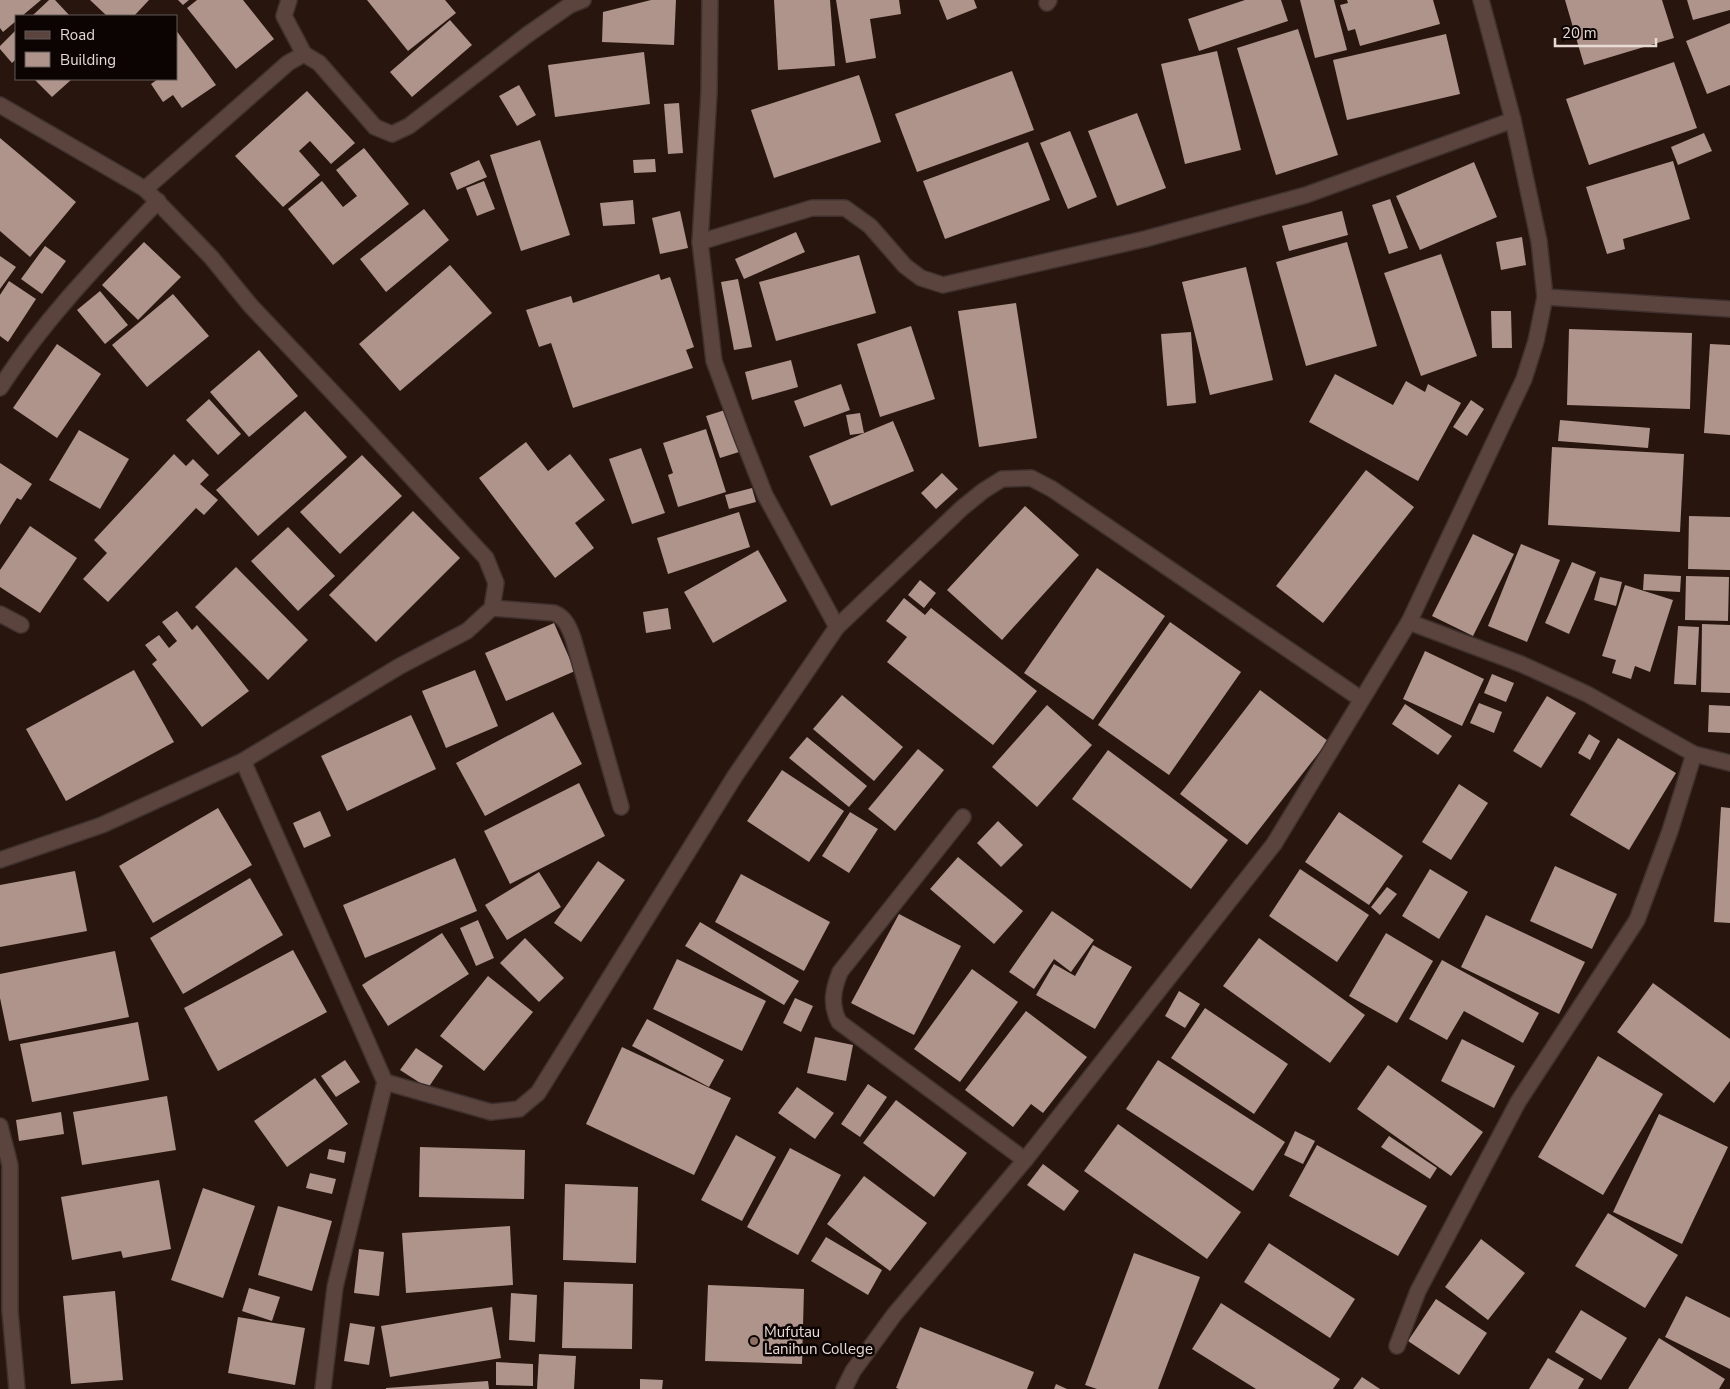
<svg xmlns="http://www.w3.org/2000/svg" width="1730" height="1389" viewBox="0 0 1730 1389" font-family="'Nunito Sans',sans-serif">
	<style>
		.building { fill: #ae948b }
		.lines { fill: none; stroke-linecap: round; stroke-linejoin: round }
		.minor-casing { stroke: #3f312f; stroke-width: 18 }
		.minor { stroke: #5b443d; stroke-width: 15 }
		.education-dot { fill: #8d6e63; stroke: #0b0403; stroke-width: 2 }
		.labels { text-anchor: middle; stroke-width: 5; stroke-linejoin: round; paint-order: stroke }
		.poi-label { font-size: 15px; fill: #e7d9d4; stroke: #0b0403; text-anchor: start }
	</style>
	<rect width="100%" height="100%" fill="#28150e"/>
	<g class="building">
		<polygon points="0,0 41,0 22,16 16,16 16,21 3,32 0,28"/>
		<polygon points="49,0 55,0 70,16 32,16"/>
		<polygon points="90,0 149,0 134,16 107,16"/>
		<polygon points="178,0 189,0 183,5"/>
		<polygon points="197,0 243,0 274,39 236,69 187,8"/>
		<polygon points="367,0 445,0 456,13 408,51"/>
		<polygon points="651,0 676,0 674,45 602,42 603,12"/>
		<polygon points="774,0 830,0 835,66 778,70"/>
		<polygon points="836,0 899,0 901,14 870,19 876,58 846,63"/>
		<polygon points="939,0 974,0 977,8 947,20"/>
		<polygon points="1245,0 1281,0 1288,21 1199,51 1188,19"/>
		<polygon points="1300,0 1334,0 1347,50 1315,58"/>
		<polygon points="1347,0 1433,0 1440,24 1360,46 1355,29 1348,31 1340,5 1348,3"/>
		<polygon points="1565,0 1662,0 1674,38 1584,65"/>
		<polygon points="1687,0 1730,0 1730,10 1693,20"/>
		<polygon points="450,20 472,45 412,97 390,72"/>
		<polygon points="1730,23 1730,85 1707,94 1686,41"/>
		<polygon points="1298,29 1338,155 1276,175 1237,48"/>
		<polygon points="16,30 16,59 12,63 0,49 0,46"/>
		<polygon points="176,30 216,85 182,108 173,95 163,102 151,84 158,79 176,79"/>
		<polygon points="1446,34 1460,94 1347,120 1333,60"/>
		<polygon points="1217,51 1241,150 1185,164 1161,64"/>
		<polygon points="644,52 650,104 555,117 548,65"/>
		<polygon points="1674,62 1697,128 1589,165 1566,99"/>
		<polygon points="1012,71 1034,130 917,172 895,114"/>
		<polygon points="859,75 881,142 774,178 751,110"/>
		<polygon points="34,79 72,79 52,97"/>
		<polygon points="519,85 536,115 517,126 499,96"/>
		<polygon points="307,91 355,143 331,164 310,141 299,151 320,175 283,207 235,156"/>
		<polygon points="679,103 683,153 668,154 664,104"/>
		<polygon points="1137,113 1166,188 1117,206 1088,131"/>
		<polygon points="1070,131 1097,197 1068,209 1040,143"/>
		<polygon points="1704,133 1712,151 1678,165 1671,147"/>
		<polygon points="0,138 76,202 30,257 0,231"/>
		<polygon points="540,140 570,235 521,251 490,155"/>
		<polygon points="1028,142 1050,200 945,239 923,181"/>
		<polygon points="364,148 409,204 333,265 288,209 322,181 343,207 357,196 336,170"/>
		<polygon points="655,159 656,172 634,173 633,160"/>
		<polygon points="479,160 487,177 457,190 450,173"/>
		<polygon points="1673,161 1690,219 1623,239 1625,249 1607,254 1586,187"/>
		<polygon points="1474,162 1497,217 1420,250 1396,196"/>
		<polygon points="484,181 495,209 477,216 466,188"/>
		<polygon points="1390,199 1408,248 1389,254 1372,205"/>
		<polygon points="633,200 635,224 603,226 600,203"/>
		<polygon points="424,209 449,240 386,292 360,259"/>
		<polygon points="680,211 688,248 660,254 652,218"/>
		<polygon points="1342,211 1348,235 1289,251 1282,226"/>
		<polygon points="796,232 805,252 744,279 735,259"/>
		<polygon points="1522,237 1526,265 1501,270 1496,242"/>
		<polygon points="144,242 181,277 138,320 102,285"/>
		<polygon points="1347,242 1377,346 1306,366 1276,262"/>
		<polygon points="45,246 66,261 42,294 21,279"/>
		<polygon points="1441,254 1477,356 1421,376 1384,273"/>
		<polygon points="859,255 876,313 776,341 759,282"/>
		<polygon points="0,256 16,267 0,289"/>
		<polygon points="450,265 492,313 400,391 359,344"/>
		<polygon points="1246,267 1273,380 1210,395 1182,282"/>
		<polygon points="659,274 661,280 670,277 694,347 686,350 693,368 573,408 551,343 539,347 526,310 571,296 573,303"/>
		<polygon points="738,279 752,347 734,350 721,282"/>
		<polygon points="9,281 36,299 8,342 0,336 0,295"/>
		<polygon points="100,291 128,325 105,344 77,310"/>
		<polygon points="173,294 209,336 147,387 112,345"/>
		<polygon points="1016,303 1037,438 979,447 958,311"/>
		<polygon points="1491,311 1511,311 1512,348 1492,348"/>
		<polygon points="911,326 935,399 880,417 857,344"/>
		<polygon points="1569,329 1692,333 1690,409 1567,405"/>
		<polygon points="1191,332 1196,403 1167,406 1161,334"/>
		<polygon points="57,344 101,374 57,438 13,408"/>
		<polygon points="1710,344 1730,345 1730,435 1704,433"/>
		<polygon points="259,350 298,396 249,437 210,392"/>
		<polygon points="791,360 798,387 752,400 745,372"/>
		<polygon points="1335,374 1393,405 1406,381 1425,392 1428,384 1461,403 1418,481 1309,422"/>
		<polygon points="841,384 850,410 804,427 794,401"/>
		<polygon points="209,399 241,434 218,455 186,420"/>
		<polygon points="1471,400 1484,409 1467,436 1453,427"/>
		<polygon points="725,410 739,452 720,458 706,416"/>
		<polygon points="305,411 347,457 258,536 216,490"/>
		<polygon points="860,413 864,433 850,435 846,415"/>
		<polygon points="1560,420 1650,428 1648,448 1558,441"/>
		<polygon points="893,421 914,471 831,506 809,456"/>
		<polygon points="706,429 726,492 678,507 668,475 673,473 663,443"/>
		<polygon points="79,430 129,459 100,509 49,480"/>
		<polygon points="526,442 548,471 570,454 605,500 575,523 594,548 555,578 479,478"/>
		<polygon points="1552,447 1684,454 1680,532 1548,525"/>
		<polygon points="641,448 665,513 632,524 609,459"/>
		<polygon points="174,454 186,466 193,459 209,475 200,484 218,500 204,515 196,508 108,602 83,579 107,553 94,540"/>
		<polygon points="362,455 402,496 340,554 300,512"/>
		<polygon points="0,463 32,484 21,500 17,498 0,525"/>
		<polygon points="1366,470 1414,507 1323,623 1276,586"/>
		<polygon points="942,473 958,489 936,509 921,493"/>
		<polygon points="752,488 756,502 729,509 725,495"/>
		<polygon points="1025,506 1079,555 1002,640 947,590"/>
		<polygon points="413,511 460,558 376,642 329,595"/>
		<polygon points="739,512 750,547 668,574 657,538"/>
		<polygon points="1689,516 1730,517 1730,570 1688,569"/>
		<polygon points="30,526 77,558 40,613 0,587 0,570"/>
		<polygon points="288,527 335,576 298,611 251,561"/>
		<polygon points="1473,534 1514,554 1473,636 1432,616"/>
		<polygon points="1521,544 1560,560 1527,642 1488,626"/>
		<polygon points="758,550 787,601 713,643 684,592"/>
		<polygon points="1572,562 1596,572 1569,634 1545,623"/>
		<polygon points="236,567 308,640 268,680 195,607"/>
		<polygon points="1097,568 1165,616 1093,720 1024,673"/>
		<polygon points="1644,574 1681,576 1680,592 1643,590"/>
		<polygon points="1686,576 1729,577 1728,621 1685,620"/>
		<polygon points="1600,577 1622,582 1616,606 1594,600"/>
		<polygon points="920,580 936,593 924,608 908,595"/>
		<polygon points="1625,585 1673,600 1650,672 1635,666 1631,679 1612,673 1616,660 1602,656"/>
		<polygon points="904,598 925,615 931,608 1037,691 993,745 887,662 907,637 886,621"/>
		<polygon points="668,608 671,629 646,633 643,612"/>
		<polygon points="177,611 192,630 197,625 249,691 202,727 152,664 157,660 145,645 159,635 169,648 177,641 162,622"/>
		<polygon points="1170,622 1241,672 1169,775 1098,725"/>
		<polygon points="554,623 575,671 506,701 485,653"/>
		<polygon points="1702,624 1730,625 1730,693 1701,692"/>
		<polygon points="1678,626 1699,627 1696,685 1674,684"/>
		<polygon points="1425,651 1484,679 1462,726 1403,699"/>
		<polygon points="134,670 174,742 66,801 26,729"/>
		<polygon points="475,670 498,726 446,748 422,691"/>
		<polygon points="1492,674 1514,683 1506,702 1484,693"/>
		<polygon points="1260,690 1328,741 1247,845 1180,794"/>
		<polygon points="842,695 903,747 874,781 813,729"/>
		<polygon points="1547,696 1576,713 1541,768 1513,751"/>
		<polygon points="1479,703 1502,712 1494,733 1470,723"/>
		<polygon points="1405,704 1452,736 1438,755 1392,724"/>
		<polygon points="1047,705 1092,745 1037,807 992,767"/>
		<polygon points="1709,705 1730,706 1730,733 1708,732"/>
		<polygon points="553,712 582,764 485,816 456,763"/>
		<polygon points="411,715 436,769 347,811 321,756"/>
		<polygon points="1589,734 1600,741 1590,760 1578,753"/>
		<polygon points="807,737 867,786 849,807 789,758"/>
		<polygon points="1618,738 1676,773 1629,850 1570,815"/>
		<polygon points="918,749 944,770 895,831 868,809"/>
		<polygon points="1108,750 1228,840 1191,889 1072,799"/>
		<polygon points="782,770 844,811 809,862 747,821"/>
		<polygon points="579,783 605,836 510,884 484,831"/>
		<polygon points="1459,784 1488,803 1451,860 1422,842"/>
		<polygon points="1721,807 1730,808 1730,923 1714,922"/>
		<polygon points="218,808 252,865 153,923 119,866"/>
		<polygon points="320,811 331,836 304,848 293,823"/>
		<polygon points="850,812 878,829 849,873 822,856"/>
		<polygon points="1339,812 1403,856 1369,905 1305,862"/>
		<polygon points="998,821 1023,845 1001,867 977,843"/>
		<polygon points="958,857 1023,911 994,944 930,889"/>
		<polygon points="455,858 477,911 365,958 343,905"/>
		<polygon points="598,861 625,880 581,942 554,923"/>
		<polygon points="1555,866 1617,894 1592,949 1530,921"/>
		<polygon points="1300,869 1369,915 1337,962 1269,916"/>
		<polygon points="1430,869 1468,892 1439,939 1402,916"/>
		<polygon points="75,871 87,931 0,947 0,885"/>
		<polygon points="539,872 561,907 507,940 485,905"/>
		<polygon points="741,874 830,922 804,971 715,922"/>
		<polygon points="250,878 283,935 183,994 150,938"/>
		<polygon points="1387,887 1397,894 1380,915 1371,907"/>
		<polygon points="1052,911 1094,940 1071,972 1054,959 1034,989 1009,972"/>
		<polygon points="899,914 961,946 914,1035 851,1003"/>
		<polygon points="1486,915 1585,962 1559,1014 1461,967"/>
		<polygon points="478,920 494,958 476,966 460,928"/>
		<polygon points="700,922 799,981 784,1005 685,946"/>
		<polygon points="442,933 469,974 388,1026 362,985"/>
		<polygon points="1386,933 1433,961 1397,1023 1349,996"/>
		<polygon points="525,938 564,978 539,1002 500,963"/>
		<polygon points="1259,938 1365,1015 1330,1063 1223,986"/>
		<polygon points="1093,945 1132,967 1095,1029 1036,995 1054,964 1075,976"/>
		<polygon points="293,950 327,1012 218,1071 184,1008"/>
		<polygon points="115,951 129,1017 9,1041 0,998 0,974"/>
		<polygon points="677,959 766,1001 742,1051 653,1009"/>
		<polygon points="1442,960 1539,1013 1523,1043 1464,1011 1447,1040 1409,1019"/>
		<polygon points="972,969 1018,1002 960,1082 914,1049"/>
		<polygon points="488,976 533,1012 484,1071 440,1036"/>
		<polygon points="1653,983 1730,1039 1730,1081 1714,1103 1617,1032"/>
		<polygon points="1179,991 1200,1004 1185,1028 1165,1016"/>
		<polygon points="795,998 813,1006 801,1032 783,1023"/>
		<polygon points="1205,1008 1288,1064 1254,1114 1171,1058"/>
		<polygon points="1026,1011 1087,1057 1043,1113 1031,1104 1013,1127 965,1090"/>
		<polygon points="647,1019 724,1060 709,1087 632,1046"/>
		<polygon points="138,1022 149,1080 32,1102 20,1044"/>
		<polygon points="815,1037 853,1045 846,1081 807,1073"/>
		<polygon points="1462,1039 1515,1066 1494,1108 1441,1081"/>
		<polygon points="622,1047 731,1098 694,1175 586,1124"/>
		<polygon points="416,1048 443,1066 428,1088 400,1070"/>
		<polygon points="1598,1056 1663,1094 1603,1195 1538,1157"/>
		<polygon points="345,1060 360,1082 336,1097 321,1076"/>
		<polygon points="1158,1060 1285,1142 1253,1191 1126,1109"/>
		<polygon points="1388,1065 1483,1132 1451,1176 1357,1109"/>
		<polygon points="315,1078 348,1124 287,1167 254,1121"/>
		<polygon points="868,1084 887,1097 860,1137 841,1124"/>
		<polygon points="797,1087 834,1113 815,1139 778,1113"/>
		<polygon points="167,1096 176,1150 82,1165 73,1112"/>
		<polygon points="896,1100 967,1153 934,1197 863,1143"/>
		<polygon points="61,1112 64,1134 19,1141 16,1120"/>
		<polygon points="1659,1114 1728,1147 1682,1244 1613,1212"/>
		<polygon points="1118,1124 1241,1212 1207,1259 1084,1171"/>
		<polygon points="1295,1131 1315,1141 1303,1164 1284,1155"/>
		<polygon points="736,1135 776,1157 742,1221 701,1200"/>
		<polygon points="1389,1136 1437,1168 1430,1179 1381,1147"/>
		<polygon points="1317,1145 1427,1206 1398,1256 1289,1196"/>
		<polygon points="420,1147 525,1150 524,1199 419,1197"/>
		<polygon points="790,1148 841,1175 798,1255 747,1227"/>
		<polygon points="329,1149 346,1152 344,1163 327,1159"/>
		<polygon points="1043,1164 1079,1191 1064,1211 1027,1185"/>
		<polygon points="310,1173 336,1179 332,1194 306,1188"/>
		<polygon points="864,1176 927,1223 890,1271 827,1224"/>
		<polygon points="159,1180 171,1249 123,1258 121,1251 72,1260 61,1197"/>
		<polygon points="565,1184 638,1187 636,1263 563,1260"/>
		<polygon points="203,1188 255,1206 223,1298 171,1280"/>
		<polygon points="278,1206 332,1221 312,1291 258,1275"/>
		<polygon points="1608,1213 1678,1255 1645,1308 1575,1266"/>
		<polygon points="510,1226 513,1285 406,1293 402,1233"/>
		<polygon points="826,1237 882,1270 868,1295 811,1261"/>
		<polygon points="1481,1239 1525,1273 1488,1320 1445,1287"/>
		<polygon points="1269,1243 1355,1299 1330,1338 1244,1282"/>
		<polygon points="359,1249 384,1252 379,1296 354,1293"/>
		<polygon points="1134,1253 1200,1277 1158,1389 1097,1389 1085,1385"/>
		<polygon points="564,1282 633,1284 632,1349 562,1348"/>
		<polygon points="708,1285 804,1289 802,1364 705,1361"/>
		<polygon points="249,1288 280,1297 272,1321 242,1311"/>
		<polygon points="115,1291 123,1380 71,1384 63,1296"/>
		<polygon points="511,1293 537,1295 535,1342 509,1340"/>
		<polygon points="1686,1296 1730,1318 1730,1369 1665,1337"/>
		<polygon points="1436,1299 1487,1333 1459,1375 1408,1341"/>
		<polygon points="1221,1303 1340,1379 1333,1389 1256,1389 1192,1349"/>
		<polygon points="492,1307 501,1358 390,1377 381,1326"/>
		<polygon points="1581,1310 1627,1338 1601,1380 1555,1352"/>
		<polygon points="238,1317 305,1328 295,1385 228,1373"/>
		<polygon points="350,1323 375,1327 369,1365 344,1361"/>
		<polygon points="920,1327 1034,1372 1027,1389 899,1389 896,1388"/>
		<polygon points="1659,1338 1725,1379 1719,1389 1628,1389"/>
		<polygon points="539,1354 576,1356 574,1389 537,1389"/>
		<polygon points="1548,1358 1584,1379 1578,1389 1529,1389"/>
		<polygon points="496,1362 533,1364 533,1386 496,1385"/>
		<polygon points="1362,1377 1380,1389 1353,1389"/>
		<polygon points="640,1379 663,1380 662,1389 640,1389"/>
		<polygon points="488,1381 489,1389 386,1389 386,1388"/>
		<polygon points="1056,1384 1067,1389 1054,1389"/>
	</g>
	<g class="lines">
		<defs>
			<g id="minor">
				<polyline points="289,0 284,16 304,54"/>
				<polyline points="710,0 709,93 700,242 714,361 742,437 765,495 837,627"/>
				<polyline points="1047,3 1049,0"/>
				<polyline points="0,105 145,189 211,257 250,305 353,414 486,558 496,583 492,608 467,631 400,666 243,761 102,825 0,860"/>
				<polyline points="145,189 288,63 304,54 319,63 375,127 392,134 409,126 527,35 570,5 583,0"/>
				<polyline points="700,242 812,208 845,208 870,226 905,266 921,278 943,285 1145,239 1306,195 1513,120"/>
				<polyline points="1545,297 1730,309"/>
				<path d="M 0,388 C 44,319 102,260 158,201"/>
				<path d="M 492,608 L 554,613 C 565,617 569,627 573,638 L 621,807"/>
				<polyline points="0,614 21,625"/>
				<polyline points="1409,622 1521,664 1587,694 1694,754 1730,763"/>
				<polyline points="243,761 385,1082 335,1287 323,1389"/>
				<path d="M 963,817 L 840,972 C 833,990 830,1004 839,1022 L 1025,1160"/>
				<polyline points="385,1082 491,1112 519,1109 538,1093 735,776 837,627 962,508 983,491 1002,479 1031,478 1052,489 1361,699"/>
				<polyline points="0,1126 10,1165 10,1311 17,1389"/>
				<polyline points="1397,1346 1418,1291 1518,1102 1637,920 1670,831 1694,754"/>
				<polyline points="844,1389 853,1371 894,1315 1025,1160 1274,844 1409,622 1524,379 1536,341 1545,297 1539,241 1513,120 1481,0"/>
			</g>
		</defs>
		<use href="#minor" class="minor-casing"/>
		<use href="#minor" class="minor"/>
	</g>
	<circle class="education-dot" cx="754" cy="1341" r="5"/>
	<g class="labels">
		<g class="poi-label">
			<text x="764" y="1337">Mufutau<tspan x="764" dy="17">Lanihun College</tspan></text>
		</g>
	</g>
	<rect x="15" y="15" width="162" height="65" fill="#0b0403" stroke="#635957"/>
	<rect x="25" y="31" width="25" height="8" fill="#5b443d" stroke="#635957"/>
	<text x="60" y="40" font-size="15" fill="#e7d9d4">Road</text>
	<rect x="25" y="52" width="25" height="15" fill="#ae948b" stroke="#635957"/>
	<text x="60" y="65" font-size="15" fill="#e7d9d4">Building</text>
	<path d="M1555 38v8h101v-8" fill="none" stroke="#e7d9d4" stroke-width="2.5"/>
	<text x="1562" y="38" font-size="15" fill="#e7d9d4" stroke="#0b0403" stroke-width="4" paint-order="stroke">20 m</text>
</svg>
